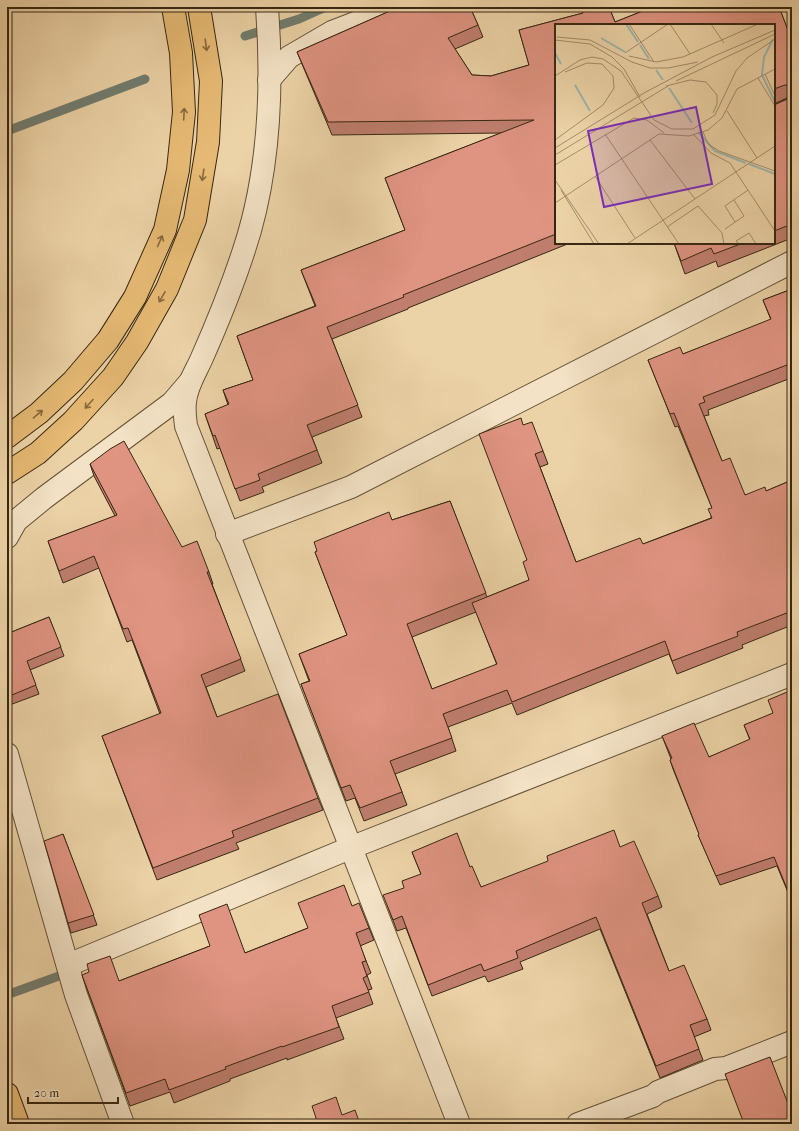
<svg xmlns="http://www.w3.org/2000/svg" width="799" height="1131" viewBox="0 0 799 1131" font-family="'IM FELL French Canon',serif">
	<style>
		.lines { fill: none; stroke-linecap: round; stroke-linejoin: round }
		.stream { stroke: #727d70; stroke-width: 9 }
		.minor-casing { stroke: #645237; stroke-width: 24 }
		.motorway-casing { stroke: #372712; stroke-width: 24 }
		.minor { stroke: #f3e2c6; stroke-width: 22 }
		.motorway { stroke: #e6ba74; stroke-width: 22 }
		.wall { fill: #c07e6f; stroke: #372712; fill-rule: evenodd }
		.building { fill: #df9381; stroke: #372712 }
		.oneway { stroke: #86693e }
		.inset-river { fill: none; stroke: #9ab7af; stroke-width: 2 }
		.inset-road { fill: none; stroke: #a48e6b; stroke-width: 1 }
		.view { fill: #7b2cbf; fill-opacity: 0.15; stroke: #7b2cbf; stroke-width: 2 }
		.inset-edge { fill: none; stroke: #372712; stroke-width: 2 }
	</style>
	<rect width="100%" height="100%" fill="#ecd3a7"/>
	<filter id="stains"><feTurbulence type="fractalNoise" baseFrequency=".005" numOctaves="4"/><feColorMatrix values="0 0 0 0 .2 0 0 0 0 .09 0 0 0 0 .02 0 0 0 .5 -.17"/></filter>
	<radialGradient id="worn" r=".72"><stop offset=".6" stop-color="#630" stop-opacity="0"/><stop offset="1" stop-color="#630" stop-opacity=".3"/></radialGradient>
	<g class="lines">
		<g class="stream">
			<polyline points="245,36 299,19 326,7"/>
			<polyline points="7,131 145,79"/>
			<polyline points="12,993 59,976"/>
		</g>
		<defs>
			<g id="minor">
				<path d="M 267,7 C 273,88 270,172 244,250 C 232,287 217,324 201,360 C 195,373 186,387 185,402 C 184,410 185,418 186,426 L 459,1124"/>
				<polyline points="269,80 289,57 332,32 397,7"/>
				<polyline points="227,534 351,487 792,262"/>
				<polyline points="7,537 16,521 44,498 172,403 190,382"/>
				<polyline points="7,754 76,995 123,1124"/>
				<polyline points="68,965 350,848 792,674"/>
				<polyline points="578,1124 653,1096 658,1092 715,1069 726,1068 792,1042"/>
			</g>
			<g id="motorway">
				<polyline points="7,437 39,413 73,381 108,340 135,297 165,230 178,170 184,112 181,53 173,7"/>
				<polyline points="7,473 38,453 73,421 113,377 137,342 167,289 195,220 208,142 211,81 199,7"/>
				<polyline points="7,1094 18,1124"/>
			</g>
		</defs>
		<use href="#minor" class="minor-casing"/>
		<use href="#motorway" class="motorway-casing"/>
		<use href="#minor" class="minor"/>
		<use href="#motorway" class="motorway"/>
	</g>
	<g class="wall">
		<polygon points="399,7 470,7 478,25 483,37 455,49 472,75 491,76 529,65 519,30 583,13 581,7 609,7 615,22 653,7 779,7 789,33 792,32 792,238 718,267 716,261 685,274 674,243 774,243 774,105 791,97 789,97 774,104 774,25 556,25 556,243 570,243 408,308 408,309 332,339 362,417 312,437 322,463 262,487 264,492 240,501 220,448 217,449 205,414 228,405 223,390 253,380 237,336 315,306 301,270 405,230 385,178 501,133 332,135 302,64 297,52"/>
		<path d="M 792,289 L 792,379 L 791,378 L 708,410 L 709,415 L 704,416 L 722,461 L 745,495 L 766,491 L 792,480 L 792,625 L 742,645 L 743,648 L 677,674 L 669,654 L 517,715 L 512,703 L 448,727 L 456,751 L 395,774 L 407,805 L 364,821 L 355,798 L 346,801 L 301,684 L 309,681 L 299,654 L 347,635 L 315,552 L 392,520 L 450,501 L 487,597 L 529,580 L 527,561 L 523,425 L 543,451 L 548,464 L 540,467 L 576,562 L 643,544 L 711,518 L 712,508 L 678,426 L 675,427 L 648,360 L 683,354 L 771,320 L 763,300 ZM 476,612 L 497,665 L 432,689 L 412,637 Z"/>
		<polygon points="90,464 209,572 213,584 212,584 245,671 206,687 217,717 318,798 323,810 236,843 239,849 157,880 102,736 160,714 132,640 127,642 99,568 63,583 48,541 115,516 94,476"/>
		<polygon points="49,617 64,656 30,670 39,694 7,706 7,634 19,629"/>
		<polygon points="792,690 792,902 777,866 720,885 702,844 698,835 699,834 673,769 670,760 671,759 662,736 709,757 750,740 744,725 772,714"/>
		<polygon points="63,834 97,925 71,933 68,923"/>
		<polygon points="620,847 658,896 662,907 647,914 669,971 707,1019 711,1030 694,1037 703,1060 660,1078 600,929 520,962 523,969 488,982 485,976 432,996 406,928 397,931 388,907 421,874 412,852 470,867 481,887"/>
		<polygon points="352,906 369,928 374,940 360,946 371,973 367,975 372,989 368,990 373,1004 336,1018 344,1039 287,1060 287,1058 230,1079 230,1081 174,1103 170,1092 130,1106 82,975 119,981 210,946 245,953 308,928"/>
	</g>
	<g class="building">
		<polygon points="399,7 470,7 478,25 448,38 472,75 491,76 529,65 519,30 583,13 581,7 609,7 615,22 653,7 779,7 789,33 792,32 792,86 785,85 774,89 774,25 556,25 556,234 403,295 404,297 327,327 358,405 307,425 317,450 258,474 260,480 235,489 215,435 213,436 205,414 229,404 223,390 253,380 237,336 316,306 301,270 405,230 385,178 534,120 328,122 297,52"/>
		<polygon points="792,97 792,224 774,231 774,105"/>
		<polygon points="674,243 743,243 714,254 711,248 681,261"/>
		<polygon points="792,289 792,377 787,365 703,397 705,402 699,404 722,461 730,458 745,495 765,487 766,491 792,480 792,611 737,632 738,636 672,661 665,641 512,702 507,690 443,714 452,738 390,761 402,792 360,808 350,785 341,788 301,684 310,681 299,654 347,635 315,552 317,551 314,542 389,512 392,520 450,501 486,593 407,624 432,689 497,664 472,603 529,580 523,562 527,560 479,434 521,418 523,425 532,422 543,451 535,454 576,562 640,538 643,544 712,518 708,509 712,508 674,413 670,414 648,360 680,347 683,354 771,319 763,300"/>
		<polygon points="124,441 182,547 197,541 209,572 207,572 241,659 201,675 217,717 278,694 318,798 232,831 234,837 153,868 102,736 161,713 128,628 123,629 94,556 59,571 48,541 117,515 90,464 110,449"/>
		<polygon points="49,617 61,647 27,661 36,685 7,697 7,634 19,629"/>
		<polygon points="792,690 792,901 774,857 716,876 698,835 699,834 670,760 672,758 662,736 694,723 709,757 750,739 744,725 773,713 768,700"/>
		<polygon points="614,830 620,847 634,841 658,896 642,903 669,971 684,965 707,1019 690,1025 699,1049 656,1066 596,917 516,951 518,958 484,971 481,964 428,985 402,916 393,920 383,895 404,888 402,881 421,874 412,852 457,833 470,867 472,866 481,887 548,861 547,856"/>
		<polygon points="63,834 94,915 68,923 44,841"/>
		<polygon points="344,885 352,906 359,903 369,928 356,933 366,961 362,962 367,976 363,978 369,992 332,1006 339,1027 282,1047 282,1046 225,1067 226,1069 169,1090 165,1079 126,1093 82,975 89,972 87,964 110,956 119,981 210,946 199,915 227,904 245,953 308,928 298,903"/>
		<polygon points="770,1057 792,1114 792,1124 736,1124 743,1121 725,1074"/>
		<polygon points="336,1097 342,1115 355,1110 360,1124 366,1122 367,1124 318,1124 312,1106"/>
	</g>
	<defs><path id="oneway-shaft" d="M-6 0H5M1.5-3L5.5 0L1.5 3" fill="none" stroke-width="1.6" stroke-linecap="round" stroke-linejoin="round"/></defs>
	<g class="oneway">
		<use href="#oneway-shaft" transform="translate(206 45) rotate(82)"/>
		<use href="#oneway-shaft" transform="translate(184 114) rotate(-87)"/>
		<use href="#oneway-shaft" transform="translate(203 175) rotate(99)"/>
		<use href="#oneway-shaft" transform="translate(160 241) rotate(-66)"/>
		<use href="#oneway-shaft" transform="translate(162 297) rotate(120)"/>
		<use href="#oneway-shaft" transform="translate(89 404) rotate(132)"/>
		<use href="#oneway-shaft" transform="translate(38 414) rotate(-40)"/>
	</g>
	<g transform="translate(555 24)">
		<rect width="220" height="220" fill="#ecd3a7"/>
		<path class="inset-river" d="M 71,0 L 83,18M 46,14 L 70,28M 218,15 L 209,33 L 207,51 L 220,78M 85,21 L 94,35M 0,29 L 6,40M 101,46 L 108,56M 20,61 L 35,87M 114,64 L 137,99M 143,108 L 160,127 L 191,139M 194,140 L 220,150"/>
		<path class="inset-road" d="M 74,0 L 99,38M 115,0 L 135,30M 156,0 L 169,19M 2,13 L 35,16 L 77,38 L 95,44 L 113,44 L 143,38M 0,16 L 35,20 L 57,33 L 69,45 L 85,73M 70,29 L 113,0M 74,32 L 101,38 L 128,33 L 203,0M 210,50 L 220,72M 0,52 L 25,36 L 37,33 L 48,35 L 66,47 L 99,96 L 117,105 L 138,105 L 160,91 L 181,47 L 192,34 L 220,15M 203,54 L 220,82M 121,57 L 220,10M 111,62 L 135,56 L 151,58 L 162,71 L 162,80 L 158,89M 172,87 L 202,134M 148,108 L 153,120 L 164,127 L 220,147M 50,110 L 124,220M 139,111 L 156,129 L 175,139 L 220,207M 0,116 L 48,81 L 59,64 L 58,52 L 47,40 L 32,39 L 10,48M 95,116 L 140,175M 0,124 L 89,69 L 157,33 L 220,6M 0,131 L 113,62M 0,141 L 79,94 L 92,96 L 109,109M 40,152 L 80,214M 0,156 L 44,220M 6,166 L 39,220M 0,179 L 104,110 L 134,112 L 153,106 L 167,94 L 182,65 L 220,45M 180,198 L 170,182 L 193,166M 112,203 L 143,182 L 167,209 L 169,220M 170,205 L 189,192 L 179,176M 72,220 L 220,122M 184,220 L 181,217 L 194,209 L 201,220"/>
		<path class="view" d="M 141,83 L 157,160 L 49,183 L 33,107 Z"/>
		<rect width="220" height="220" class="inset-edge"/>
	</g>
	<rect width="799" height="1131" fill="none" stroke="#ecd3a7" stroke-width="24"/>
	<rect x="8" y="8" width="783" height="1115" fill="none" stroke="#372712" stroke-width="2"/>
	<rect x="12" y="12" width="775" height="1107" fill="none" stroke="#372712"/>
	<path d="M28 1097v6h90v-6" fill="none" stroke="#372712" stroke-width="2"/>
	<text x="34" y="1097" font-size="12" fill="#372712" stroke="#f3e2c6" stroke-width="3" paint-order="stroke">20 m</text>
	<rect width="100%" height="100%" filter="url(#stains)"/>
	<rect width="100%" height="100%" fill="url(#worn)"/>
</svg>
